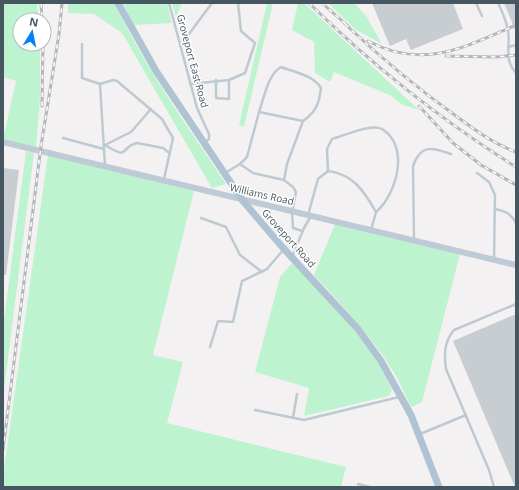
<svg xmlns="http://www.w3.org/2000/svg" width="519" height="490" viewBox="0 0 519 490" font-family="'Open Sans',sans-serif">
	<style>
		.green { fill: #bdf4cf }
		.building { fill: #c8cdd2 }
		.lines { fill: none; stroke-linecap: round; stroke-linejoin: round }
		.lane { stroke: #becad2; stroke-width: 2.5 }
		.secondary { stroke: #becbd7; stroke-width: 6 }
		.primary { stroke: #afc3d3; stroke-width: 7 }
		.rail-casing { stroke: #b3b7bc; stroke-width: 3 }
		.rail { stroke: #fff; stroke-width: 1.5; stroke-dasharray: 4.5; stroke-linecap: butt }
		.labels { text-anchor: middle; stroke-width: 3; stroke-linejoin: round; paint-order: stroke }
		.street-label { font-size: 10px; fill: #475761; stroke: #fff }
	</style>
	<rect width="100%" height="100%" fill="#f4f1f2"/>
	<g class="green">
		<polygon points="3,3 37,3 39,20 20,20 20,44 40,44 40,98 36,147 3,139 16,81 3,77"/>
		<path d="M 68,3 L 115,3 C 144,67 187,125 226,184 L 212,188 L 122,33 L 94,14 L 68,13 Z"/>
		<polygon points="123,3 167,3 172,23 134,25"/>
		<polygon points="172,3 182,3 176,17"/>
		<polygon points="267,3 273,3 244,127 239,125"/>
		<polygon points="298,3 304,3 419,110 401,104 392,96 334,72 330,82 315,73 314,42 292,30"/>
		<polygon points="328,3 354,3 366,16 382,44 356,30"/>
		<polygon points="26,151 34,153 3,398 3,327"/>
		<polygon points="48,155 194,191 153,355 183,362 167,423 346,467 341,487 3,487 5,462"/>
		<path d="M 335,224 L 460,254 L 422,402 L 411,407 C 405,395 400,382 393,371 C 371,336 342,305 314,275 Z"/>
		<path d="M 292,263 C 329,302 370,340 392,390 L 389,396 L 304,416 L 309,388 L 255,372 L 280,277 Z"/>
	</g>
	<g class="building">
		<polygon points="372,3 453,3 463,29 411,50 406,39 390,46"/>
		<polygon points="504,3 516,3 516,32"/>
		<polygon points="3,168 19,170 6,275 3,275"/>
		<polygon points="516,314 516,487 515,487 453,341"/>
	</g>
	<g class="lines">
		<g class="lane">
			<polyline points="169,3 197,108 209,134 209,139 205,142"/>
			<polyline points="476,3 482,16"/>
			<path d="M 498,3 C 502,11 506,21 508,30 C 511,48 503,58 516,73"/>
			<polyline points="82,44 82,78 100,84 105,166"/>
			<polyline points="180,46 212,3"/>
			<polyline points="508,47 516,45"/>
			<polyline points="216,80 216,98 229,99 229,80"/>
			<polyline points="100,84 113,80 117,81 162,119 173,138 164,179"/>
			<polyline points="190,84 229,80 245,73 255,43 241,31 238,3"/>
			<path d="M 259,112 C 264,98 268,74 281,67 C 294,72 313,75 321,88 C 319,104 316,112 303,121"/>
			<polyline points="63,138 104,149"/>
			<path d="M 105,145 C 131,161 118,148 137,143 L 163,148 L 168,152"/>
			<polyline points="105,145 131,132 151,109"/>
			<polyline points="240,164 253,173 284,180 293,187 296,192 292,212 293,228 302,231"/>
			<path d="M 328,171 L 327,149 L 332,139 C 343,136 372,123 382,129 C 410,146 397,194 376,212"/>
			<polyline points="225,173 240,164 247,157 259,112 303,121 287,164 284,180"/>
			<polyline points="477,173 489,182 495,195 494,259"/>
			<path d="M 495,209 C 504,211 511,213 516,223"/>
			<path d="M 308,215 L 318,179 L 328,171 C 353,174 364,191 376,212 L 371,230"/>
			<polyline points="201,218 226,227 240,255 262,272"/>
			<path d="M 414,240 L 413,166 C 421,144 432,147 451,154"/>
			<polyline points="292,257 304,228 311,216"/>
			<polyline points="210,347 218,321 233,322 242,281 267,269 284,249"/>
			<polyline points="255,410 304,420 399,397"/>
			<polyline points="293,418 297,394"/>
			<polyline points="420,434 466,415"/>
			<polyline points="358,484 370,487"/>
			<path d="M 494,487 L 489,470 L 446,369 C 444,354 444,342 454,330 L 516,304"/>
		</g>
		<polyline class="secondary" points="3,142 516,265"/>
		<polyline class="primary" points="118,3 156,71 243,201 284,249 358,329 381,361 411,415 439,487"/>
		<defs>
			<g id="rail">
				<polyline points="41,3 42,20"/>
				<path d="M 309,3 C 372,65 441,120 516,167"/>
				<polyline points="322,3 349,27"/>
				<path d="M 345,24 C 380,57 417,88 456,116 C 475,130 494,144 516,152"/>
				<path d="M 368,41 C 422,70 463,48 514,26"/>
				<polyline points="446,56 496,57 516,55"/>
				<polyline points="42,106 43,44"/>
				<polyline points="419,106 453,143 481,165 516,185"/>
				<polyline points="3,450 41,146 59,34 62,3"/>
			</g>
		</defs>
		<use href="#rail" class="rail-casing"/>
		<use href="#rail" class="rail"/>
	</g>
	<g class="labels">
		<g class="street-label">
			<text transform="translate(193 61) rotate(75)" y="4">Groveport East Road</text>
			<text transform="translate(262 194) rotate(13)" y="4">Williams Road</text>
			<text transform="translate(289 238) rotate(48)" y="4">Groveport Road</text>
		</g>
	</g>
	<rect width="519" height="490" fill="none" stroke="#475761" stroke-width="8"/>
	<g transform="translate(32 32) rotate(10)"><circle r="19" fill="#ffffff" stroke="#b5bcc0"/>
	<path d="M0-3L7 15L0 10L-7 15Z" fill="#0680f9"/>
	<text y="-6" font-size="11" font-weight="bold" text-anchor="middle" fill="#475761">N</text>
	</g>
</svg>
